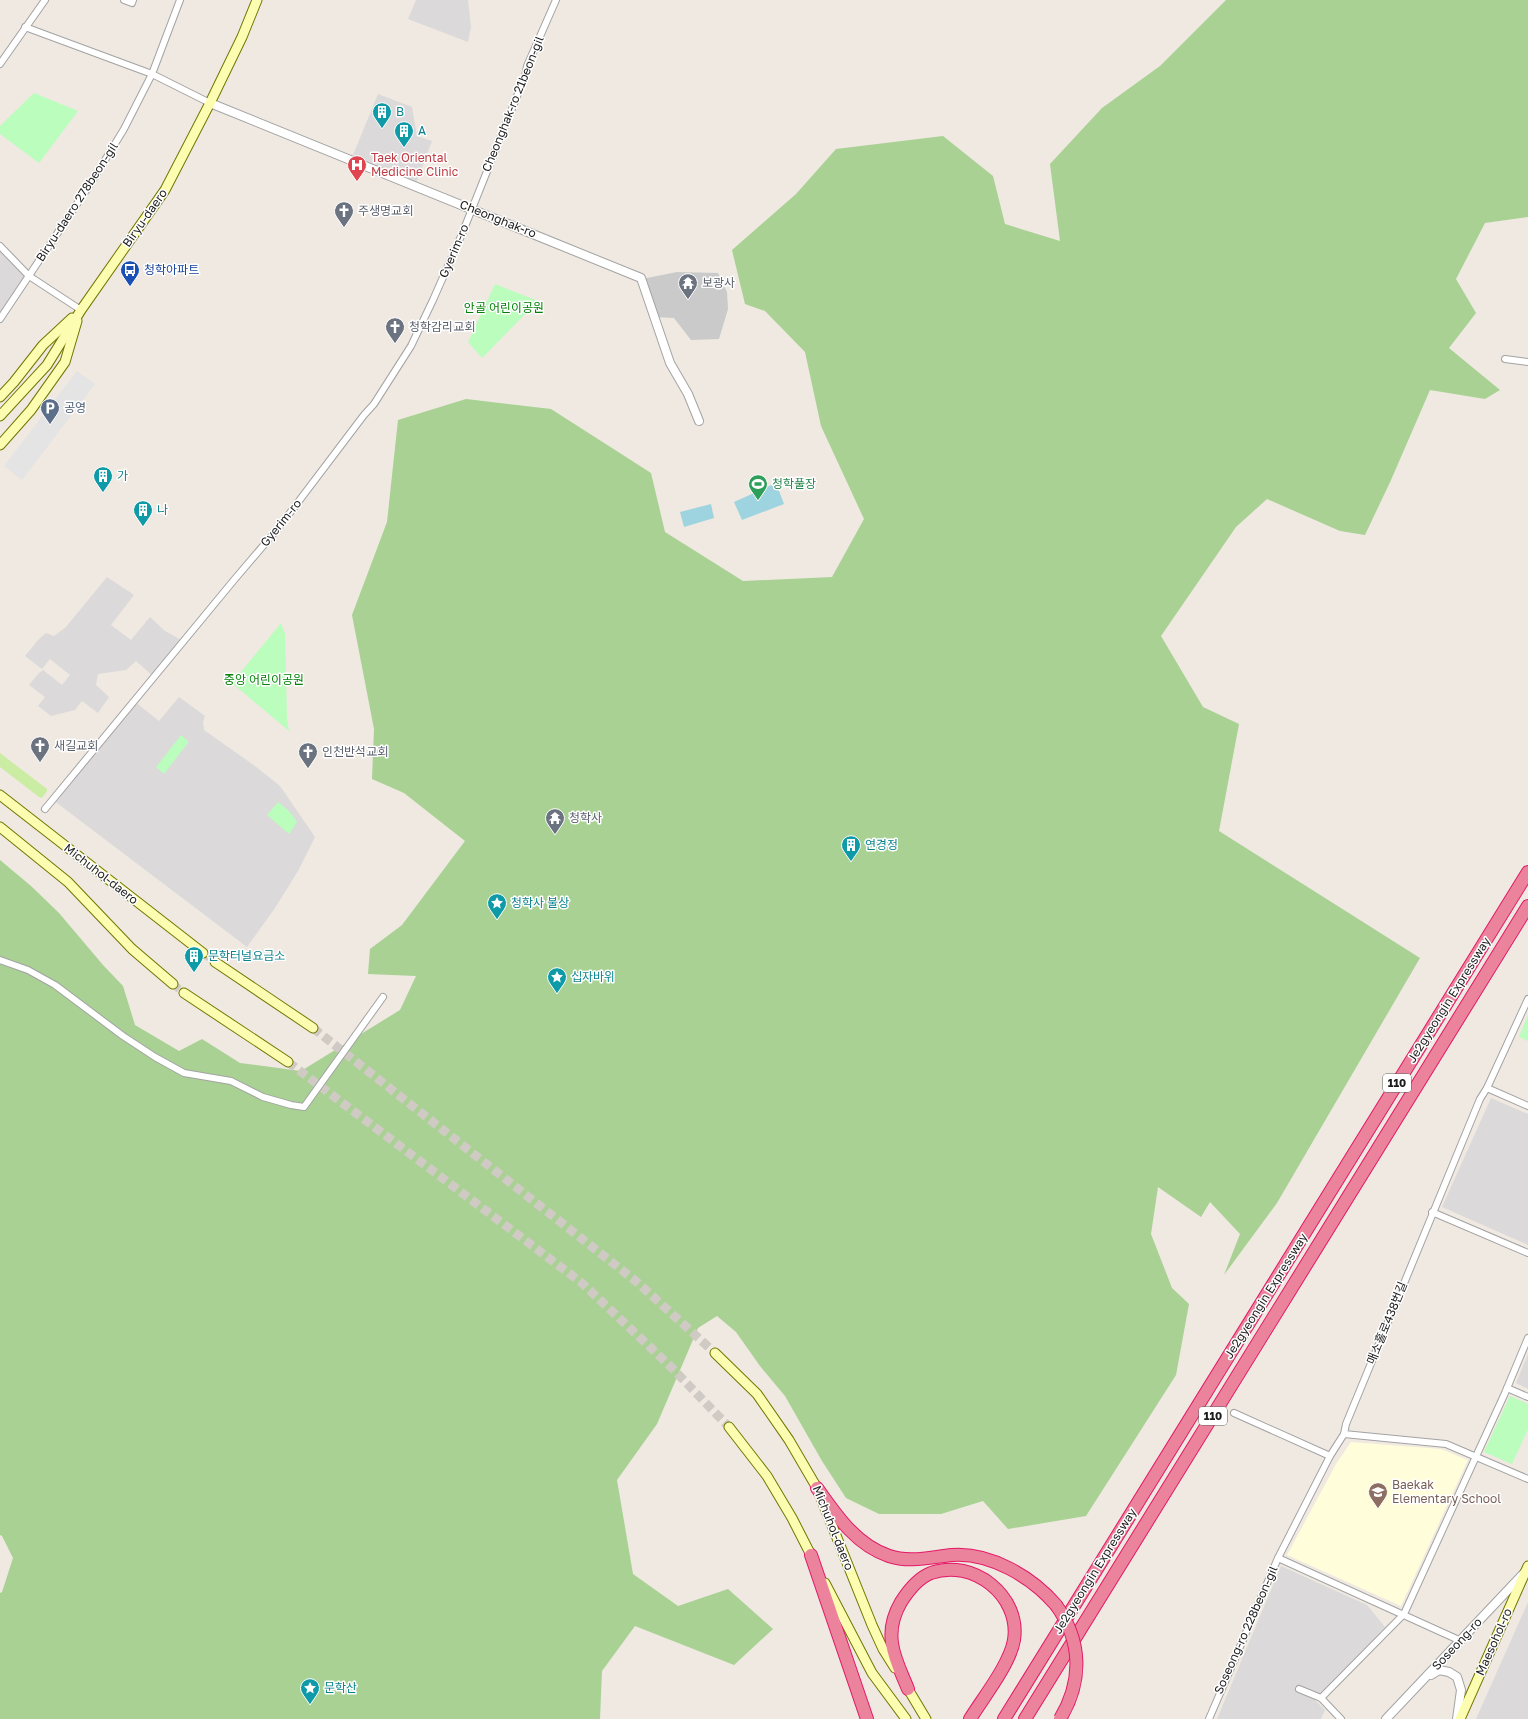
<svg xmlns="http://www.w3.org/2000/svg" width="1528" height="1719" viewBox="0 0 1528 1719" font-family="'Golos Text','Noto Sans KR',sans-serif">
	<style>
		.residential { fill: #dbd9d9 }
		.education { fill: #fffdda }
		.religious { fill: #cacaca }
		.grass { fill: #cbeda3 }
		.forest { fill: #a8d193 }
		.park { fill: #bafdbc }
		.parking { fill: #e4e4e4 }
		.water { fill: #9ed4df }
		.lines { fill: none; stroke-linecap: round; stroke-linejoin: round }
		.tertiary-tunnel { stroke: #cfcac3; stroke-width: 8; stroke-dasharray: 8 4; stroke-linecap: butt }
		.secondary-tunnel { stroke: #cfcac3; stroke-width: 9; stroke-dasharray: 9 4.5; stroke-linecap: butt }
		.minor-casing { stroke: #a3a3a3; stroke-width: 8 }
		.tertiary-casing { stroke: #a3a3a3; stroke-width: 10 }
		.secondary-casing { stroke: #707700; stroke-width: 11 }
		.motorway-casing { stroke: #e21967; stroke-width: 14 }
		.minor { stroke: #fff; stroke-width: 6 }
		.tertiary { stroke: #fff; stroke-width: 8 }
		.secondary { stroke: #fdfdb1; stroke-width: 9 }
		.motorway { stroke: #ec839c; stroke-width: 12 }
		.motorway-bridge-casing { stroke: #e21967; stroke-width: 14; stroke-linecap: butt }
		.motorway-bridge { stroke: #ec839c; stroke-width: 12 }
		.labels { text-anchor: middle; stroke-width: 3; stroke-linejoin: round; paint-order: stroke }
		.shield { fill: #fff; stroke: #606060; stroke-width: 1 }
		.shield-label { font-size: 11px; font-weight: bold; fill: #1c1c1c }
		.street-label { font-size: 12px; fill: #1c1c1c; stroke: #fff }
		.culture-label { font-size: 12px; fill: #0d838f; stroke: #fff; text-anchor: start }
		.health-label { font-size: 12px; fill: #be3a42; stroke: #fff; text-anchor: start }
		.worship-label { font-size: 12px; fill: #5b616d; stroke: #fff; text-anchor: start }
		.transit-label { font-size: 12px; fill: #164399; stroke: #fff; text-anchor: start }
		.park-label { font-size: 12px; fill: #048009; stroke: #fff }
		.service-label { font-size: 12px; fill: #4e5e75; stroke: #fff; text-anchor: start }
		.leisure-label { font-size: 12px; fill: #27864d; stroke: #fff; text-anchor: start }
		.education-label { font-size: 12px; fill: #785e54; stroke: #fff; text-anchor: start }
	</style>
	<rect width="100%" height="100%" fill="#efe9e1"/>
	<g class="residential">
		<polygon points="416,0 468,0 471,27 468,42 408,19"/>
		<polygon points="378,94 412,107 417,136 432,141 415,186 351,160"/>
		<polygon points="0,246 29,276 0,319"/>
		<polygon points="107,577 134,595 111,625 131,640 150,617 165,631 183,641 154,677 136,661 126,670 98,674 96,685 109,697 98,713 82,701 75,710 51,716 38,706 45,697 29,685 39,673 43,670 62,685 70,675 50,659 42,669 25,656 39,639 46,633 54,636 66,627"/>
		<polygon points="179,697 205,716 203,722 204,730 255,766 280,786 315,837 298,871 275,908 247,947 53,800 134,701 159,721"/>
		<polygon points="1491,1098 1528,1114 1528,1245 1442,1207"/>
		<polygon points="1528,1354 1528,1389 1516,1383"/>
		<polygon points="1281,1566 1367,1605 1385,1627 1315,1700 1325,1710 1321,1719 1217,1719"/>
		<polygon points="1528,1602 1528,1719 1476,1719"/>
	</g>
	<polygon class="education" points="1351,1442 1441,1449 1468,1460 1401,1606 1287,1555 1336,1464"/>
	<polygon class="religious" points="677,272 718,273 727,292 728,309 719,339 691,340 674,318 655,317 642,279"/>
	<polygon class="grass" points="0,753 47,789 47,791 42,798 39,797 0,767"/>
	<polygon class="forest" points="1226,0 1528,0 1528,217 1485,223 1456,279 1476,313 1449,348 1500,390 1485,399 1430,390 1391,480 1365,535 1340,531 1267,499 1236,527 1161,636 1203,707 1239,724 1219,831 1420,958 1277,1203 1224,1275 1240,1234 1210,1202 1201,1217 1158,1187 1151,1234 1172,1288 1189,1304 1176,1375 1086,1516 1008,1529 983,1501 941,1514 879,1514 846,1498 822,1461 785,1396 760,1366 736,1332 717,1316 698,1328 657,1424 617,1480 633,1574 678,1606 728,1589 773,1629 734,1665 635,1626 602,1671 600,1719 0,1719 0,1593 2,1592 13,1558 2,1536 0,1535 0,860 31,886 59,913 103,965 123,986 135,1025 179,1051 202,1039 240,1063 301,1071 400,1010 416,976 368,974 370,949 402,925 465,841 404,793 372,779 374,729 352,615 387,522 398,420 466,399 551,409 651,473 665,532 743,581 832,577 864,519 821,426 805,352 765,311 745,304 732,250 796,194 836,149 943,136 993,176 1005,224 1060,241 1050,164 1102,108 1160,66"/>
	<g class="park">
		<polygon points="34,93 78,111 39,163 0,134 0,126"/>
		<polygon points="495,284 538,301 482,358 468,342"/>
		<polygon points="281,623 285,634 287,719 289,731 232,683"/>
		<polygon points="181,735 188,741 188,743 164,774 156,767"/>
		<polygon points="278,802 290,812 297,822 289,834 267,815"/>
		<polygon points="1528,1015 1528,1041 1519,1037"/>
		<polygon points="1510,1396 1528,1404 1528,1429 1512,1464 1484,1452"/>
	</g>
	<polygon class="parking" points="77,371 95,384 22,480 4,466"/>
	<g class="water">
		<polygon points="776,483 784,504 742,520 734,502"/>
		<polygon points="711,504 714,518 684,527 680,512"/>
	</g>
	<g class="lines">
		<g class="tertiary-tunnel">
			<polyline points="203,953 215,962"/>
			<polyline points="173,984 184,993"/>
		</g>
		<g class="secondary-tunnel">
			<polyline points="313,1028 637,1282 715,1353"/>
			<polyline points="288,1062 582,1283 670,1366 729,1427"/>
		</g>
		<defs>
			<g id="minor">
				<polyline points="124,0 132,3 133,0"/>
				<polyline points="25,27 152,74 210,103"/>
				<polyline points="0,64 45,0"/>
				<polyline points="0,246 29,276 81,310"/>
				<polyline points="0,319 91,183 124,129 152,74 180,0"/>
				<polyline points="1505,359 1528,362"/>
				<polyline points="45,809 234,580 280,526 364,415 374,404 411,346 433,300 462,234 525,76 527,66 556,0"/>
				<polyline points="0,960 28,970 55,985 123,1036 155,1057 184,1073 231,1081 263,1097 291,1105 304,1107 383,997"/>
				<polyline points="1487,1088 1528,1106"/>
				<polyline points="1432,1212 1528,1253"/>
				<polyline points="1507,1388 1528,1397"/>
				<polyline points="1234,1413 1330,1456"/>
				<polyline points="1344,1434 1346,1424 1480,1099 1487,1088 1528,999"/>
				<polyline points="1278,1558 1461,1641"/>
				<polyline points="1299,1689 1321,1698 1341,1719"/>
				<polyline points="1321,1698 1404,1614 1505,1393 1528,1338"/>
				<polyline points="1209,1719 1278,1558 1330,1456 1344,1434 1446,1444 1528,1479"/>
			</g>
			<g id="tertiary">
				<polyline points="210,103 641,278 670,363 688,394 699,421"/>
				<polyline points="1431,1675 1439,1670 1449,1672 1457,1677 1461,1690 1457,1719"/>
				<polyline points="1386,1719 1524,1573"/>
			</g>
			<g id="secondary">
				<polyline points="0,397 14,382 43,345 72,318"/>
				<polyline points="0,416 47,365 81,310 165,190 210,103 242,37 257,0"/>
				<polyline points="0,445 31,410 65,362 77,321"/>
				<polyline points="0,795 203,953"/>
				<polyline points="0,827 68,882 132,949 173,984"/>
				<polyline points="215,962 313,1028"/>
				<polyline points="184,993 288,1062"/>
				<polyline points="715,1353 757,1394 789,1440 817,1488 872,1625 883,1649 895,1668"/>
				<polyline points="729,1427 767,1476 792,1518 814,1561"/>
				<polyline points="825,1583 872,1673 906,1719"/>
				<polyline points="905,1684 926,1719"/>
				<polyline points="1460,1719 1528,1566"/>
			</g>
			<g id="motorway">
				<path d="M 817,1488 C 836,1515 856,1545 889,1556 C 910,1563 931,1557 952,1555 C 990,1552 1032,1577 1056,1605"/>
				<polyline points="811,1555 867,1719"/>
				<path d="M 908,1689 C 902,1674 894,1659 892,1643 C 890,1629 894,1614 901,1602 C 908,1591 918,1578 931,1573 C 973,1558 1021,1596 1014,1640 C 1010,1664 983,1698 970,1719"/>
				<polyline points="1004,1719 1528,872"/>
				<polyline points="1025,1719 1528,906"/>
			</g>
		</defs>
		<use href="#minor" class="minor-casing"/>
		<use href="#tertiary" class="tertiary-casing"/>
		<use href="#secondary" class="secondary-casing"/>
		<use href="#motorway" class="motorway-casing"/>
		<use href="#minor" class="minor"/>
		<use href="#tertiary" class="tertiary"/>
		<use href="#secondary" class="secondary"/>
		<use href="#motorway" class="motorway"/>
		<defs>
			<path id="motorway-bridge" d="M 1056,1605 C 1082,1641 1083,1681 1060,1719"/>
		</defs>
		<use href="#motorway-bridge" class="motorway-bridge-casing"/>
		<use href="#motorway-bridge" class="motorway-bridge"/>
	</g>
	<defs>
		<symbol id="building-pin" viewBox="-11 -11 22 30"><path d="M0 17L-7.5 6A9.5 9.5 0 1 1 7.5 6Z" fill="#0f9aa8" stroke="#fff"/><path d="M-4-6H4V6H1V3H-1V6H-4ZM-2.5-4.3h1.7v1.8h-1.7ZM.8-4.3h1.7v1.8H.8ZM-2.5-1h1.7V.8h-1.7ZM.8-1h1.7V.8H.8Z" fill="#fff"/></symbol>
		<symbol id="hospital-pin" viewBox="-11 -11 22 30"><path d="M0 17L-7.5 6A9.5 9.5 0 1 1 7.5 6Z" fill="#e0444e" stroke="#fff"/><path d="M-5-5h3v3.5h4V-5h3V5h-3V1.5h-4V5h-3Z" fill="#fff"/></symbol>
		<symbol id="church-pin" viewBox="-11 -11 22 30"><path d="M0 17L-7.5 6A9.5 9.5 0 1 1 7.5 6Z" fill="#6b7280" stroke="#fff"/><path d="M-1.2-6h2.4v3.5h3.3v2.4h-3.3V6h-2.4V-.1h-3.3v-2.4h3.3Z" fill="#fff"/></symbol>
		<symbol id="bus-pin" viewBox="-11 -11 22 30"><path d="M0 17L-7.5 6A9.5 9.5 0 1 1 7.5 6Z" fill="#1a4fb4" stroke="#fff"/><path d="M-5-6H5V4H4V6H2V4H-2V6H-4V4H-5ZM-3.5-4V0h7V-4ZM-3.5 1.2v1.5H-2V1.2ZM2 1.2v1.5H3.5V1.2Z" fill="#fff"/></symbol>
		<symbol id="temple-pin" viewBox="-11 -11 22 30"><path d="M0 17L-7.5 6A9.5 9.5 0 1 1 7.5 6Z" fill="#6b7280" stroke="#fff"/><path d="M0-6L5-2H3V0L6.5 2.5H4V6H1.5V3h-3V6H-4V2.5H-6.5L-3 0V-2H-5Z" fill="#fff"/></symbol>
		<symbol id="parking-pin" viewBox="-11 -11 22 30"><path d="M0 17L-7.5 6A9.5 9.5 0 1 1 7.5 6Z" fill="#5c6f8a" stroke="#fff"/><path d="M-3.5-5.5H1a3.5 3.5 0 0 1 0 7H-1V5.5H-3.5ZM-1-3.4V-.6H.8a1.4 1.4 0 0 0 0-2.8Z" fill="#fff"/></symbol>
		<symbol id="stadium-pin" viewBox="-11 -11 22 30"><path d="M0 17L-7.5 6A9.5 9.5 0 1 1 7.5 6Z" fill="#2e9e5b" stroke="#fff"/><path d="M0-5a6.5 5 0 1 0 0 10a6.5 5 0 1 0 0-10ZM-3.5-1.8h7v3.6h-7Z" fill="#fff"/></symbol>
		<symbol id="sight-pin" viewBox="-11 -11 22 30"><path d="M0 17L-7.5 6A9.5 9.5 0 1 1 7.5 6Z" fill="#0f9aa8" stroke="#fff"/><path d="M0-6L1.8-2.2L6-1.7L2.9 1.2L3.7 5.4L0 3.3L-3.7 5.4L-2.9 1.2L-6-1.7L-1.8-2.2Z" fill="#fff"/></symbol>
		<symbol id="school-pin" viewBox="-11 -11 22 30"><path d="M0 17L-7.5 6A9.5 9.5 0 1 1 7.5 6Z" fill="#8d6e63" stroke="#fff"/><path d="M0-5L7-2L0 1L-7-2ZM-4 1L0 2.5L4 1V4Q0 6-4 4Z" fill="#fff"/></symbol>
	</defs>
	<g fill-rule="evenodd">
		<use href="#building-pin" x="371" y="101" width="22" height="30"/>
		<use href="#building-pin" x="393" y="120" width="22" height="30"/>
		<use href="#hospital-pin" x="346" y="154" width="22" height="30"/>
		<use href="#church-pin" x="333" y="200" width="22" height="30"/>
		<use href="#bus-pin" x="119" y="259" width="22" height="30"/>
		<use href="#temple-pin" x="677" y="272" width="22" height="30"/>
		<use href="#church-pin" x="384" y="316" width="22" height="30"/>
		<use href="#parking-pin" x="39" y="397" width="22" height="30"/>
		<use href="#building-pin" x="92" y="465" width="22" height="30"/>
		<use href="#stadium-pin" x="747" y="473" width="22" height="30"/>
		<use href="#building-pin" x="132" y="499" width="22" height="30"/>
		<use href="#church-pin" x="29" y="735" width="22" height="30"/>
		<use href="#church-pin" x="297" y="741" width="22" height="30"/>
		<use href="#temple-pin" x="544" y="807" width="22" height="30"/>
		<use href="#building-pin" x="840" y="834" width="22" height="30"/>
		<use href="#sight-pin" x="486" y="892" width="22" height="30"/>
		<use href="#building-pin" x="183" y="945" width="22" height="30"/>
		<use href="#sight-pin" x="546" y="966" width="22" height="30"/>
		<use href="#school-pin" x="1367" y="1481" width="22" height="30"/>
		<use href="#sight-pin" x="299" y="1677" width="22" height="30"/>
	</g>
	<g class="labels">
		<g class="shield">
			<rect x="1383" y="1074" width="28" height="18" rx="3"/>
			<rect x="1199" y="1407" width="28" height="18" rx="3"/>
		</g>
		<g class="shield-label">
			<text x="1397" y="1087">110</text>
			<text x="1213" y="1420">110</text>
		</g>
		<g class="street-label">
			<text transform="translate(513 104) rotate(-68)" y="4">Cheonghak-ro 21beon-gil</text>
			<text transform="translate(77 202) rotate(-57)" y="4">Biryu-daero 278beon-gil</text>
			<text transform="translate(145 218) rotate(-55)" y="4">Biryu-daero</text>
			<text transform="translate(498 219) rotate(22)" y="4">Cheonghak-ro</text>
			<text transform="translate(454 251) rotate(-67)" y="4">Gyerim-ro</text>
			<text transform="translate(281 523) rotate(-51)" y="4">Gyerim-ro</text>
			<text transform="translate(101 874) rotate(38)" y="4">Michuhol-daero</text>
			<text transform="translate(1449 1000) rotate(-58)" y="4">Je2gyeongin Expressway</text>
			<text transform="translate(1266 1296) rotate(-58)" y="4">Je2gyeongin Expressway</text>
			<text transform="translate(1387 1323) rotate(-68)" y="4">매소홀로438번길</text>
			<text transform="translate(833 1528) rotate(68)" y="4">Michuhol-daero</text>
			<text transform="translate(1095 1571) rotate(-58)" y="4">Je2gyeongin Expressway</text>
			<text transform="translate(1246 1630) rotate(-66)" y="4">Soseong-ro 228beon-gil</text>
			<text transform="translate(1494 1642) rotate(-66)" y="4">Maesohol-ro</text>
			<text transform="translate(1457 1644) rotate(-47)" y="4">Soseong-ro</text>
		</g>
		<g class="culture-label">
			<text x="396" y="116">B</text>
			<text x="418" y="135">A</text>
			<text x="117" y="480">가</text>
			<text x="157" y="514">나</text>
			<text x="865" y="849">연경정</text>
			<text x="511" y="907">청학사 불상</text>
			<text x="208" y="960">문학터널요금소</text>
			<text x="571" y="981">십자바위</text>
			<text x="324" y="1692">문학산</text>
		</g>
		<g class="health-label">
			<text x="371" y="162">Taek Oriental<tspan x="371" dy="14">Medicine Clinic</tspan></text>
		</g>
		<g class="worship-label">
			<text x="358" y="215">주생명교회</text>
			<text x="702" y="287">보광사</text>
			<text x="409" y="331">청학감리교회</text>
			<text x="54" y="750">새길교회</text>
			<text x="322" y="756">인천반석교회</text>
			<text x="569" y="822">청학사</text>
		</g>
		<g class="transit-label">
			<text x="144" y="274">청학아파트</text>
		</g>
		<g class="park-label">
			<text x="504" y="312">안골 어린이공원</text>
			<text x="264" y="684">중앙 어린이공원</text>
		</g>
		<g class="service-label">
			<text x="64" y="412">공영</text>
		</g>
		<g class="leisure-label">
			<text x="772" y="488">청학풀장</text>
		</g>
		<g class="education-label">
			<text x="1392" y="1489">Baekak<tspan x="1392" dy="14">Elementary School</tspan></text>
		</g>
	</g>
</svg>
